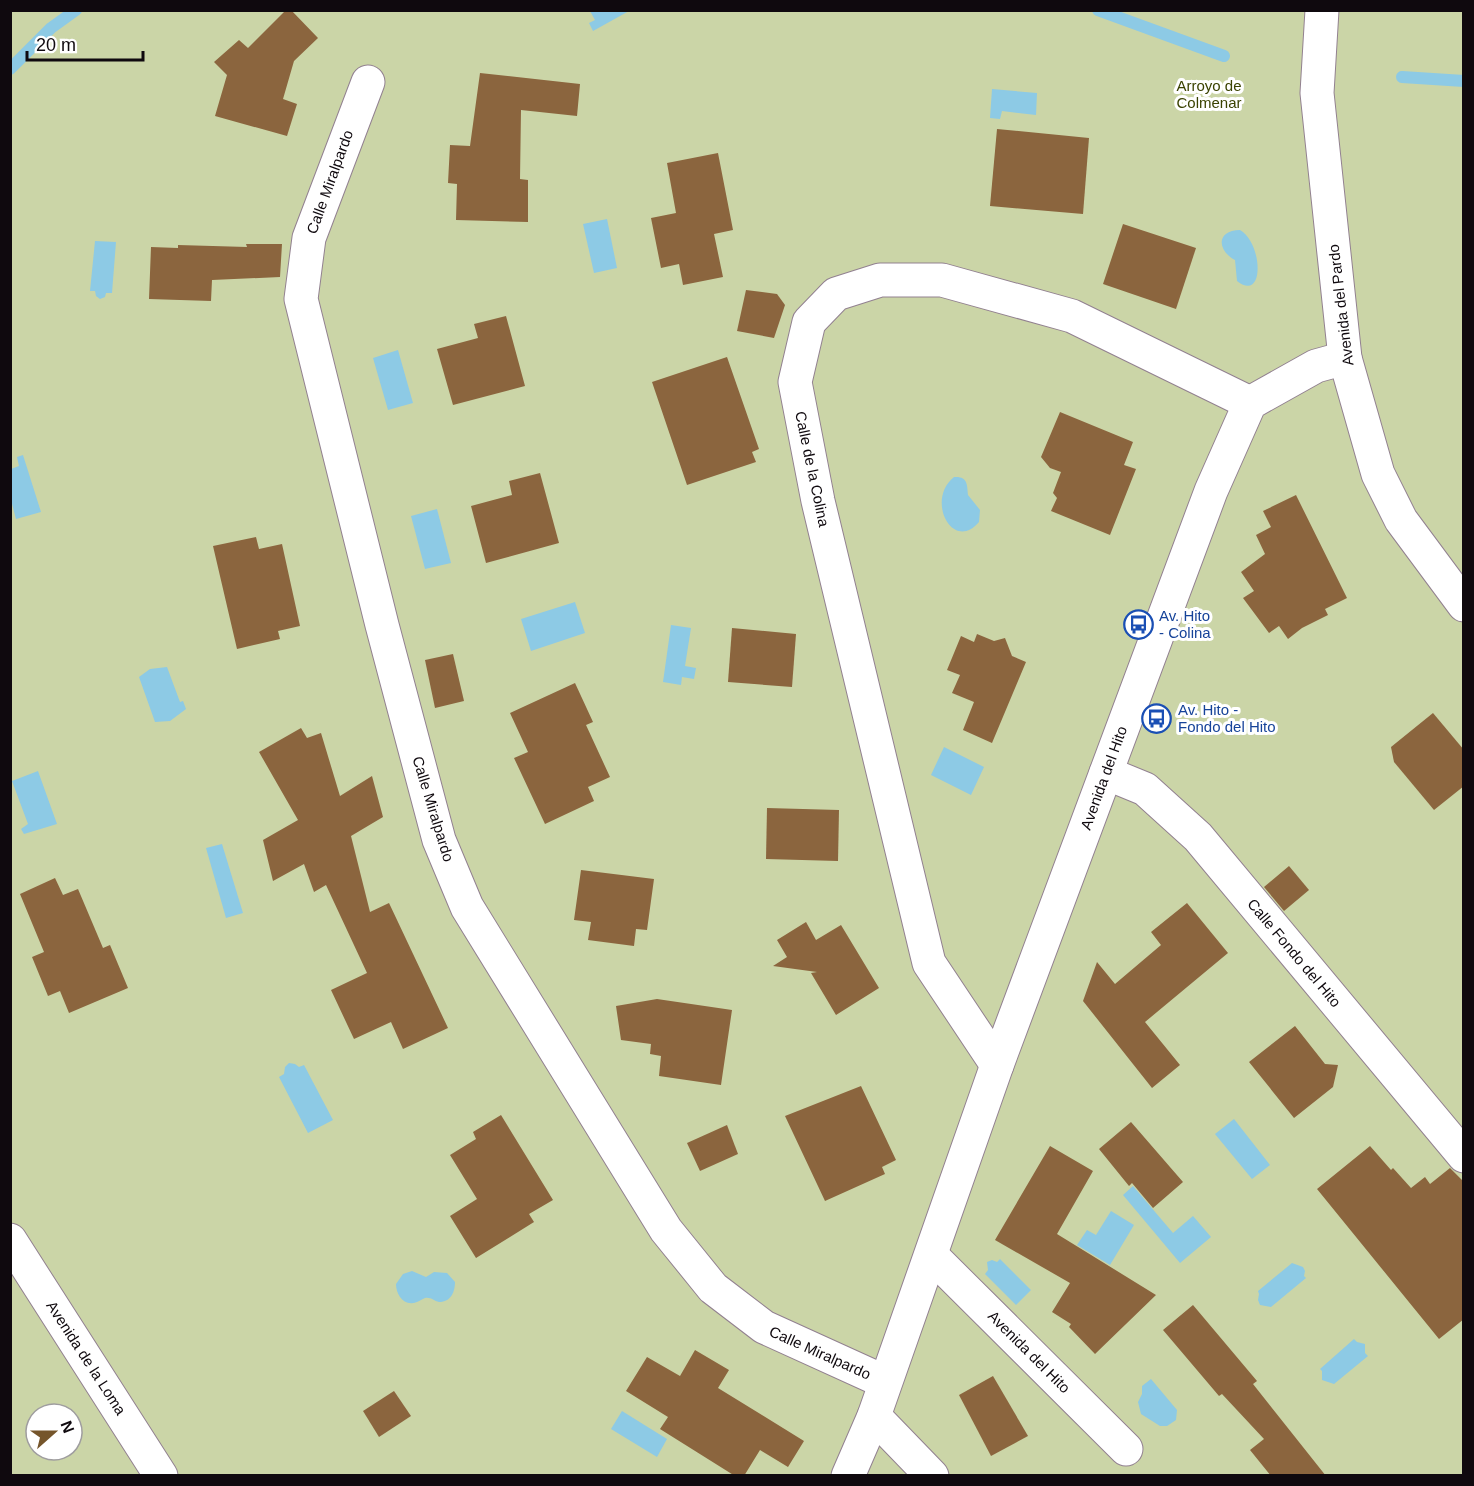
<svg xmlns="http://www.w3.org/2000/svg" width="1474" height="1486" viewBox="0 0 1474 1486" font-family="Helvetica,sans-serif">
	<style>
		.green { fill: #cbd5a7; fill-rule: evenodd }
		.water { fill: #8dcae5 }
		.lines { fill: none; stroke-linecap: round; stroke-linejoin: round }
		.stream { stroke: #8dcae5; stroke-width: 12 }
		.building { fill: #8b653e }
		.minor-casing { stroke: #928190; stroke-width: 35 }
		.minor { stroke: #fff; stroke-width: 33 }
		.labels { text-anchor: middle; stroke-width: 6; stroke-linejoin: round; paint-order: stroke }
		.park-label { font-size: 15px; fill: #3a4201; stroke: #fff }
		.street-label { font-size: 15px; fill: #0f090e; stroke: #fff }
		.transit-label { font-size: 15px; fill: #164399; stroke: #fff; text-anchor: start }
	</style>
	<rect width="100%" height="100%" fill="#ffeffd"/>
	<path class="green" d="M 10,11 L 1463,11 L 1463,1475 L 11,1475 ZM 36,1414 L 72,1414 L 72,1450 L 36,1450 Z"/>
	<g class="water">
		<polygon points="590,11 629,11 593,31 589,23 595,20"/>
		<polygon points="992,89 1037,93 1036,115 1002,111 1000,119 990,118"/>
		<polygon points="607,219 617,268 594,273 583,224"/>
		<path d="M 1240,230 C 1263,243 1265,303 1237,281 L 1235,260 C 1216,250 1217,230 1240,230 Z"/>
		<polygon points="95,241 116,242 112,293 106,293 105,297 100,299 96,296 95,291 90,291"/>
		<polygon points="398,350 413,403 388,410 373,358"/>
		<polygon points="23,455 41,512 16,519 11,500 11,469 19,466 17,457"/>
		<path d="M 954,477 C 968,476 967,485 968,495 L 980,510 L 979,522 C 953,553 925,500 954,477 Z"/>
		<polygon points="437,509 451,563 425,569 411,516"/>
		<polygon points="575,602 585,633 531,651 521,619"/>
		<polygon points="671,625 691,628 685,666 696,668 694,679 682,677 681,685 663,682"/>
		<polygon points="167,667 180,702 183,701 186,709 170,721 155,722 139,677 150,669"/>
		<polygon points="944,747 984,767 971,795 931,775"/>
		<polygon points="38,771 57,824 24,834 21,829 28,824 12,781"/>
		<polygon points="222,844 243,913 226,918 206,848"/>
		<polygon points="289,1063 295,1064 299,1067 304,1065 333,1120 308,1133 279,1077 284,1074 285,1067"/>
		<polygon points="1234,1119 1270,1165 1252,1179 1215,1134"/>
		<polygon points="1133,1186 1173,1233 1193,1216 1211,1237 1180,1263 1123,1195"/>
		<polygon points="1111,1211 1134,1225 1110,1265 1077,1245 1087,1230 1096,1235"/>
		<polygon points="1000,1259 1031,1290 1016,1305 985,1274 988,1270 987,1262 992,1260 997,1262"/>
		<polygon points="1292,1263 1303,1267 1305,1271 1304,1276 1306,1278 1271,1307 1260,1305 1258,1300 1259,1294 1258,1291"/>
		<path d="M 412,1271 L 426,1277 L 434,1272 L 447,1273 L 455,1282 C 455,1292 451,1302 439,1302 C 434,1301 431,1297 425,1298 C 422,1299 420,1301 417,1302 C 404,1307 396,1295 396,1284 L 403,1274 Z"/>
		<polygon points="1354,1339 1357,1342 1365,1344 1365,1353 1368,1356 1334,1384 1322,1380 1322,1371 1320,1369"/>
		<polygon points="1151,1379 1177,1410 1176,1420 1167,1426 1160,1426 1141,1414 1138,1402 1142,1394 1142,1386"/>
		<polygon points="622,1411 667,1439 657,1457 611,1429"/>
	</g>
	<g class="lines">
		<g class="stream">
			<polyline points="1098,10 1224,56"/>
			<polyline points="10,69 51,28 76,10"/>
			<polyline points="1402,77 1464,81"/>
		</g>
	</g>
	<g class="building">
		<polygon points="286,10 291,10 318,38 294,61 283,99 297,104 287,136 215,116 227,75 214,62 239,40 248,48"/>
		<polygon points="480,73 580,84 577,116 521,110 520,179 528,180 528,222 456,220 457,184 448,183 450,145 470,146"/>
		<polygon points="997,129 1089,138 1083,214 990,206"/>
		<polygon points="718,153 733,230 714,234 723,277 683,285 679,264 661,268 651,218 676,213 667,163"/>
		<polygon points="1123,224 1196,248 1176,309 1103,284"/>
		<polygon points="246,244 282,244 280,277 212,280 211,301 149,299 151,247 178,248 178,245 247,247"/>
		<polygon points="746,290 777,294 785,305 774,338 737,331"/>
		<polygon points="506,316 525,386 453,405 437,349 478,338 474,324"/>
		<polygon points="727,357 759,449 752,452 756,462 687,485 652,382"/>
		<polygon points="1060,412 1133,442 1124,465 1136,469 1110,535 1051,511 1057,498 1053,493 1061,472 1050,468 1041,457"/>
		<polygon points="540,473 559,543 486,563 471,506 512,495 509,481"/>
		<polygon points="1296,495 1347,598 1325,609 1328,615 1302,628 1288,639 1279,626 1269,633 1243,598 1254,591 1241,572 1265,554 1256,535 1271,527 1263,511"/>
		<polygon points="256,537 259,549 282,544 300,626 278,631 280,639 237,649 213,546"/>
		<polygon points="732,628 796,634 792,687 728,682"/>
		<polygon points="977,634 994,641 1005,638 1012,656 1026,662 992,743 963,730 974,702 952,693 960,675 947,670 961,636 974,642"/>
		<polygon points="453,654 464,701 435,708 425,660"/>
		<polygon points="575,683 593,722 586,725 610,777 588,787 594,801 545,824 514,758 528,752 510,713"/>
		<polygon points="1433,713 1464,750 1464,786 1434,810 1394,762 1391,747"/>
		<polygon points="301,728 307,738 321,733 340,796 372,776 383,817 351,836 370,912 389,903 448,1028 403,1049 391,1022 354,1039 331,990 367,973 326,885 314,892 304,864 273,881 263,840 298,820 259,752"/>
		<polygon points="767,808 839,810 838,861 766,859"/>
		<polygon points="1289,866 1309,890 1284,911 1264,887"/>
		<polygon points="581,870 654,879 647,930 636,929 634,946 588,940 591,922 574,920"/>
		<polygon points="55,878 63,895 78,889 103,948 110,945 128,988 69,1013 60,991 48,996 32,957 44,952 20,894"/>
		<polygon points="1187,903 1228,953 1145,1022 1180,1065 1152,1088 1083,1001 1097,962 1115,984 1161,945 1151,932"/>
		<polygon points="806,922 816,940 841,925 879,988 836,1015 811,973 817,972 773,966 787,957 777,940"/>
		<polygon points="657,999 732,1010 721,1085 659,1076 661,1056 650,1054 651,1044 621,1040 616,1006"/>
		<polygon points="1295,1026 1325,1064 1338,1065 1333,1087 1294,1118 1249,1062"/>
		<polygon points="861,1086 896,1160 882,1167 885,1174 825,1201 785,1116"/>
		<polygon points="501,1115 553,1200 529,1214 534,1222 476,1258 450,1216 477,1199 450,1155 476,1139 473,1132"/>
		<polygon points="1131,1122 1183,1182 1153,1208 1132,1183 1129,1186 1099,1149"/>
		<polygon points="727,1125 738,1154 700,1171 687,1143"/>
		<polygon points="1050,1146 1093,1171 1057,1234 1156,1295 1095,1354 1069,1327 1071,1324 1052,1312 1070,1283 995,1240"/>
		<polygon points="1370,1146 1391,1170 1393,1168 1411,1188 1425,1177 1430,1184 1450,1168 1464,1182 1464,1319 1439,1339 1317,1189"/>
		<polygon points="1193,1305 1257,1381 1253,1384 1326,1476 1271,1476 1250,1450 1264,1439 1222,1394 1219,1396 1163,1330"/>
		<polygon points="695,1350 729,1370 718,1388 804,1441 788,1467 760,1450 744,1476 735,1476 660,1429 668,1417 626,1391 647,1357 680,1376"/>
		<polygon points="993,1376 1028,1436 991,1456 959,1395"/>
		<polygon points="394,1391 411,1416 379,1437 363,1411"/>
	</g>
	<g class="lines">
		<defs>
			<g id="minor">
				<polyline points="1322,10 1317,93 1345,358 1378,474 1401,520 1464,605"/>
				<polyline points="368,82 309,238 301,299 382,625 439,840 467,907 666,1230 713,1288 764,1327 885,1382"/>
				<polyline points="1106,773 1145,789 1198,837 1464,1156"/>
				<polyline points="997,1065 929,963 818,501 795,382 809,322 836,294 880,280 942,280 1072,316 1250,403"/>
				<polyline points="10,1240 161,1476"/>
				<polyline points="932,1256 1126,1449"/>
				<polyline points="874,1416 932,1476"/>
				<polyline points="848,1476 874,1416 997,1065 1211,491 1250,403 1316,366 1345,358"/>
			</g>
		</defs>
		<use href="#minor" class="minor-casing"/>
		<use href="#minor" class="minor"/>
	</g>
	<defs>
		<symbol id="bus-ring" viewBox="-11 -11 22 22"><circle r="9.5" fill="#fff" stroke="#1a4fb4" stroke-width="1.5"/><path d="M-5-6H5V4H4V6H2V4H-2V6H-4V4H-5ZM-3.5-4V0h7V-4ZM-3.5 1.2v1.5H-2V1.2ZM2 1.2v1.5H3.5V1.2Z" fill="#1a4fb4"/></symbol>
	</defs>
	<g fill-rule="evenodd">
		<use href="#bus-ring" x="1122" y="608" width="33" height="33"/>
		<use href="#bus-ring" x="1140" y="702" width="33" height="33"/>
	</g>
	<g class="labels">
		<g class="park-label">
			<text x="1209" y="91">Arroyo de<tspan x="1209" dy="17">Colmenar</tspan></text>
		</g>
		<g class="street-label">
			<text transform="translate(330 182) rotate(-70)" y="5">Calle Miralpardo</text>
			<text transform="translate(1341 305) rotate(-97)" y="5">Avenida del Pardo</text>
			<text transform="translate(812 469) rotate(78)" y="5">Calle de la Colina</text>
			<text transform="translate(1104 778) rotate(-70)" y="5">Avenida del Hito</text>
			<text transform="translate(433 809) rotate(73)" y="5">Calle Miralpardo</text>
			<text transform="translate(1294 953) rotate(50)" y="5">Calle Fondo del Hito</text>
			<text transform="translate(1029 1352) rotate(45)" y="5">Avenida del Hito</text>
			<text transform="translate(820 1353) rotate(24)" y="5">Calle Miralpardo</text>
			<text transform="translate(86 1358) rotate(57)" y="5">Avenida de la Loma</text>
		</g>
		<g class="transit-label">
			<text x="1159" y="621">Av. Hito<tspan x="1159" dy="17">- Colina</tspan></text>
			<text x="1178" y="715">Av. Hito -<tspan x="1178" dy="17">Fondo del Hito</tspan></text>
		</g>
	</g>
	<rect width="1474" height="1486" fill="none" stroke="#0f090e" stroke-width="24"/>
	<g transform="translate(54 1432) rotate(69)"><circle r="28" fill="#ffffff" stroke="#9f9d9f" stroke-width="1.5"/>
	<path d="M0-4.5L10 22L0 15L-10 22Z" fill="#75552b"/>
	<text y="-9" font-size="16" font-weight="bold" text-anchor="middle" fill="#0f090e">N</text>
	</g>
	<path d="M27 51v9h116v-9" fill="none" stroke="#0f090e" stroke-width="3"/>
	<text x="36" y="51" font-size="18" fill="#0f090e" stroke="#ffffff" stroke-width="4.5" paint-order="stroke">20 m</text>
</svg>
